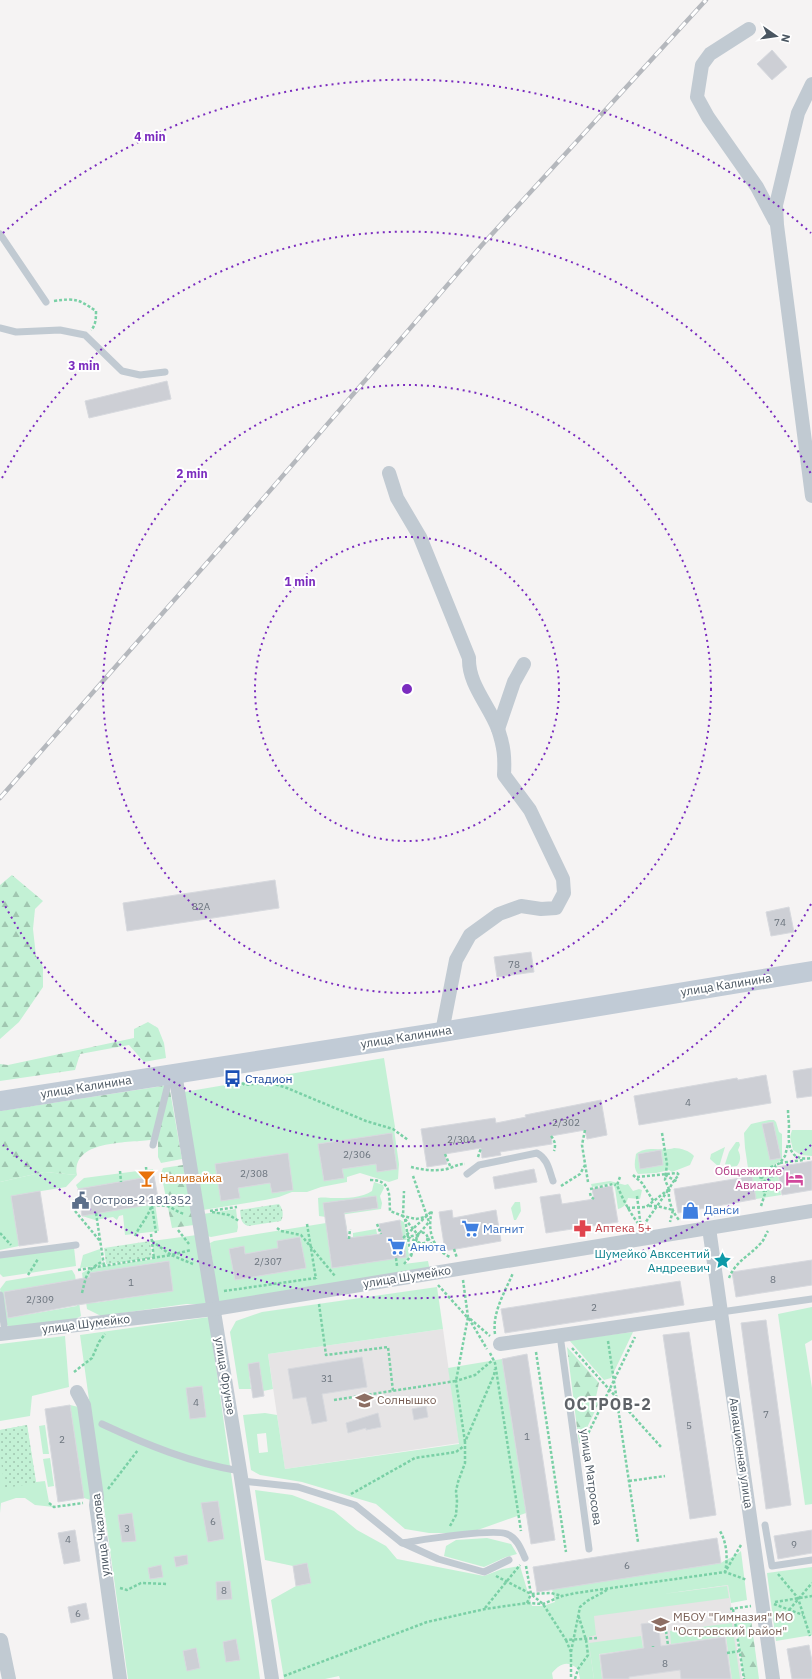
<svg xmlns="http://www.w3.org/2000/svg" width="812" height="1679" viewBox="0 0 812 1679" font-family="'IBM Plex Sans',sans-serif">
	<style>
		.education { fill: #e6e4e5 }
		.green { fill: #c3f1d5; fill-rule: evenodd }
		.forest { fill: url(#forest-firs) }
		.park { fill: url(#park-dots) }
		.building { fill: #cdcfd5; stroke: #d7d9de }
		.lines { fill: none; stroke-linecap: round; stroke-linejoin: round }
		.path { stroke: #7ad0a6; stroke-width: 2.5; stroke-dasharray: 3 2; stroke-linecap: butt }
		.lane { stroke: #c1cad2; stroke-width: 7 }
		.street { stroke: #c1cad2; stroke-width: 14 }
		.secondary { stroke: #c1cbd6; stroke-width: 20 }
		.rail-casing { stroke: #b5b8bd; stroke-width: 4.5 }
		.rail { stroke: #fff; stroke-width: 3; stroke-dasharray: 9; stroke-linecap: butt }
		.ring { fill: none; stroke: #7b2cbf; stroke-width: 2; stroke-dasharray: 2 4 }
		.labels { text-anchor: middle; stroke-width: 4; stroke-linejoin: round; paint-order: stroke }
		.number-label { font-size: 10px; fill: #6b747e }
		.street-label { font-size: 12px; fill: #4a5661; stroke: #fff }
		.transit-label { font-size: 12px; fill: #164399; stroke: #fff; text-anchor: start }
		.hotel-label { font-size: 12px; fill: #b23c85; stroke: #fff; text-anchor: end }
		.food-label { font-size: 12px; fill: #c56008; stroke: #fff; text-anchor: start }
		.service-label { font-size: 12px; fill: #4e5e75; stroke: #fff; text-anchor: start }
		.shop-label { font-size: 12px; fill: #366cbe; stroke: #fff; text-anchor: start }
		.health-label { font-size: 12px; fill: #be3a42; stroke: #fff; text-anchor: start }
		.culture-label { font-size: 12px; fill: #0d838f; stroke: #fff; text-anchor: end }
		.education-label { font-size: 12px; fill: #785e54; stroke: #fff; text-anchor: start }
		.district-label { font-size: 16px; font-weight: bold; letter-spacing: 1px; fill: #5f6368; stroke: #fff }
		.centre { fill: #7b2cbf; stroke: #fff; stroke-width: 2 }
		.ring-label { font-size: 12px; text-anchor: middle; font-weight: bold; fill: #7b2cbf; stroke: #fff; stroke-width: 4; stroke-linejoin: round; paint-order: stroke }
	</style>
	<defs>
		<pattern id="forest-firs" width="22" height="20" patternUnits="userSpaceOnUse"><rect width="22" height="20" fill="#c3f1d5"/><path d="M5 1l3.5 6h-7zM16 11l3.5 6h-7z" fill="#a0c6b0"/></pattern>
		<pattern id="park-dots" width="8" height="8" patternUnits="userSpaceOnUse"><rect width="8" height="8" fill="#c3f1d5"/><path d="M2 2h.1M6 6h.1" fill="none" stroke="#a0c6b0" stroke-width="1.8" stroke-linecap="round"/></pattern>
	</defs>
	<rect width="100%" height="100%" fill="#f5f3f3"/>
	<g class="education">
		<polygon points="443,1329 459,1443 285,1469 268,1354"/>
		<polygon points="728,1585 742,1679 594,1679 583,1606"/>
	</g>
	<g class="green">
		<path d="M 384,1058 L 395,1127 L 394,1129 L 399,1164 L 398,1179 L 389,1182 L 360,1173 L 347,1177 L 347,1182 L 321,1187 L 307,1192 L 292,1192 L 279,1197 L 265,1200 L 203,1210 L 184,1092 ZM 392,1133 L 397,1169 L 377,1172 L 376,1164 L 342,1169 L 343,1178 L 324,1181 L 318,1144 ZM 288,1153 L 293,1190 L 272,1193 L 270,1183 L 238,1188 L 239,1198 L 221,1201 L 215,1164 Z"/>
		<path d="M 769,1120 L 774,1120 L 776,1122 L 779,1132 L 782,1134 L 782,1160 L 773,1165 L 777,1167 L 781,1195 L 756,1199 L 752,1176 L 748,1168 L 745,1148 L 744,1133 L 751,1124 ZM 773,1122 L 781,1158 L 770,1160 L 762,1124 Z"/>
		<polygon points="792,1130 812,1130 812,1156 801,1155 793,1150 790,1137"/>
		<path d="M 736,1142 L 739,1142 L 740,1145 L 738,1150 C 741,1156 741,1161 737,1166 L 728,1167 L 725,1164 L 729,1152 Z"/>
		<polygon points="725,1147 719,1167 710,1159 711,1154"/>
		<path d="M 674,1148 C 681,1148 690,1151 694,1156 L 690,1165 L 672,1172 L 669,1170 L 656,1173 L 638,1174 C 633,1168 635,1161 636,1154 C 647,1145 662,1152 674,1148 ZM 661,1150 L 663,1165 L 640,1169 L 638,1154 Z"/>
		<polygon points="153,1169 154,1176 78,1189 76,1185 84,1178"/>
		<polygon points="44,1172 77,1175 66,1187 11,1196 19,1246 0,1250 0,1182"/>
		<path d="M 610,1181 L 625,1185 L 628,1184 L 633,1191 L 639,1189 L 642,1190 L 640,1199 L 628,1198 C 626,1204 625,1207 618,1209 L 615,1188 L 612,1183 L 592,1187 L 591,1184 Z"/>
		<path d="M 374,1182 L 383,1185 L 384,1188 L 380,1196 L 382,1203 L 381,1209 L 326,1217 L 319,1216 L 318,1198 C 324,1197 327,1198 334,1198 C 346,1198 362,1198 372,1191 ZM 376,1196 L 378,1208 L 325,1215 L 323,1203 Z"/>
		<polygon points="515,1202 520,1202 521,1211 516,1220 514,1220 511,1208"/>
		<polygon points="155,1203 159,1231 125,1235 123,1215 119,1216 117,1220 113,1217 95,1220 82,1216"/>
		<polygon points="236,1209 238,1227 237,1232 211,1237 207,1236 203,1214"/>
		<path d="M 345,1220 L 347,1229 L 327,1233 L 332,1268 L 405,1257 L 400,1220 L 404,1222 L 409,1256 L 404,1264 L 428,1261 L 430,1271 L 223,1305 L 218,1301 L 210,1243 L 214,1241 ZM 300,1237 L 306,1268 L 235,1280 L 229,1249 L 244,1246 L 245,1254 L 278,1248 L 277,1241 Z"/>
		<polygon points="376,1229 377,1234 353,1238 353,1233"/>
		<path d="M 197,1235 L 206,1304 L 186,1304 L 101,1316 L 87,1309 L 82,1273 L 91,1268 L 154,1259 L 152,1241 ZM 168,1261 L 173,1291 L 94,1303 L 90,1273 Z"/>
		<polygon points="74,1247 76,1266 3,1277 0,1274 0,1258"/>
		<polygon points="100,1249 102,1265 80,1268 83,1255"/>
		<path d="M 72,1270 L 75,1275 L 81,1316 L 70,1322 L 11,1330 L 6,1323 L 0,1289 L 6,1281 ZM 73,1280 L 77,1306 L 8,1318 L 4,1292 Z"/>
		<polygon points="437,1287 443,1329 268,1354 273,1389 263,1391 259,1362 248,1364 251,1389 239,1389 230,1332 236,1321 262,1312"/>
		<polygon points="812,1307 812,1340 805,1344 812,1388 812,1504 805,1505 778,1314"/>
		<path d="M 209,1317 L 260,1679 L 128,1679 L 80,1335 ZM 202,1386 L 206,1417 L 186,1388 ZM 218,1501 L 224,1539 L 208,1542 L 202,1504 ZM 132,1513 L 136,1541 L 122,1542 L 118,1515 ZM 186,1555 L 188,1564 L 176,1567 L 174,1557 ZM 161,1566 L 162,1577 L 150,1579 L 148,1568 ZM 230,1581 L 232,1599 L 218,1600 L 216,1582 ZM 236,1640 L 240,1659 L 227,1662 L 223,1642 ZM 196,1648 L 200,1668 L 187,1670 L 183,1651 Z"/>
		<polygon points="633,1332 611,1378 604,1380 569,1340"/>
		<polygon points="65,1336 69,1387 32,1396 30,1416 0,1421 0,1344"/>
		<path d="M 502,1359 L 526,1513 L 469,1533 L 429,1533 L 405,1529 L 376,1504 L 302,1482 L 260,1475 L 251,1470 L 243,1415 L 265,1413 L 277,1415 L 285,1469 L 459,1444 L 448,1368 ZM 266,1433 L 268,1452 L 259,1453 L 257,1434 Z"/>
		<polygon points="70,1405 83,1408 94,1501 84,1498"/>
		<polygon points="27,1425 36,1482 45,1481 49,1502 54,1507 35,1505 25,1498 16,1498 1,1503 0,1513 0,1430"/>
		<polygon points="45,1425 49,1454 43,1454 39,1426"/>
		<polygon points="50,1458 54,1486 48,1487 43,1459"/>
		<path d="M 255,1490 L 292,1495 L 334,1511 L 357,1530 L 386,1546 L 397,1559 L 484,1576 L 502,1569 L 520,1566 L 532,1606 L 543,1606 L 555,1602 L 552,1589 L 721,1563 C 728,1558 735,1557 741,1551 L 747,1600 L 731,1603 L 728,1585 L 663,1594 L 727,1586 L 729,1598 L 594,1616 L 596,1635 L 588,1637 L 594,1679 L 580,1679 L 578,1669 C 568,1660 560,1663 552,1673 L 553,1679 L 340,1679 L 339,1676 L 325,1679 L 284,1679 L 271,1600 L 296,1586 L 311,1582 L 307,1563 L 293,1566 L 265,1560 Z"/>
		<polygon points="487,1538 511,1544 517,1554 506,1557 484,1567 444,1556 446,1546 456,1540"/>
		<polygon points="812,1567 812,1635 776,1641 767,1573"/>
		<polygon points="732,1623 740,1679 732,1679 726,1636 671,1644 670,1631"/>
		<polygon points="641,1636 643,1648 599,1654 602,1679 594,1679 589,1643"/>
	</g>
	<g class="forest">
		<polygon points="12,875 43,901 35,909 33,929 36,956 41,961 43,968 43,987 19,1022 0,1039 0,885"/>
		<polygon points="148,1022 158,1028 164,1043 166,1058 144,1062 129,1045 80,1054 75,1070 0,1081 0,1064 8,1065 134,1038 134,1029"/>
		<path d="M 169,1085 L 182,1159 L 161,1163 L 158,1157 L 158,1138 L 150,1140 C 127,1143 71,1140 77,1175 L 44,1172 L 0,1182 L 0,1111 Z"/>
		<polygon points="183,1165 194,1225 172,1228 161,1173 163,1168"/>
		<polygon points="567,1347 599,1383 596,1397 599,1403 579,1444"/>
		<polygon points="751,1619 759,1679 744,1679 736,1622"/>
	</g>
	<g class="park">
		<path d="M 279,1204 C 283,1209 284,1215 281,1221 L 248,1226 C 240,1223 241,1217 240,1210 Z"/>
		<polygon points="150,1241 152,1258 106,1264 104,1248"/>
		<polygon points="27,1425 36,1483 5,1488 0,1455 0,1430"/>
	</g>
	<g class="building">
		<polygon points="772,50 787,67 772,80 757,64"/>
		<polygon points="167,381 171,399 89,418 85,401"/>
		<polygon points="275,880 279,908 127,931 123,903"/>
		<polygon points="789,907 794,932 771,936 766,912"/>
		<polygon points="531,952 534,972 497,977 494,957"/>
		<polygon points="812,1068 812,1096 797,1098 793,1071"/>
		<polygon points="766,1075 771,1103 639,1125 634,1096 737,1078 738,1080"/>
		<polygon points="601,1100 607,1135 587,1139 585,1130 551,1136 552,1144 500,1152 501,1155 482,1158 481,1148 445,1154 447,1164 427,1167 421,1129 495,1118 496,1123 526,1117 525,1115"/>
		<polygon points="773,1122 781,1158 770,1160 762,1124"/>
		<polygon points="392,1133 397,1169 377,1172 376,1164 342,1169 344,1178 324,1181 318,1144"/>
		<polygon points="661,1150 663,1165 640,1169 638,1154"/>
		<polygon points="288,1153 293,1190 272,1193 270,1183 238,1188 240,1198 221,1201 215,1164"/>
		<polygon points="812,1161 812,1190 782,1195 777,1167"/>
		<polygon points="534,1169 537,1182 495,1189 493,1177"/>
		<polygon points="154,1176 159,1203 82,1216 78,1189"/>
		<polygon points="752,1176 756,1199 678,1213 674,1189"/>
		<polygon points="612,1186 618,1222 546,1233 540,1197 560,1194 562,1204 594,1199 592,1189"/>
		<polygon points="40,1191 48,1242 19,1246 11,1196"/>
		<polygon points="376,1196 378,1208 344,1213 348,1238 381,1234 379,1224 400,1220 406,1257 332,1268 323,1203"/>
		<polygon points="452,1210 453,1218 496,1210 501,1241 445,1251 439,1212"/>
		<polygon points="300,1237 306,1268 235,1280 229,1249 244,1246 245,1254 278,1248 277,1241"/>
		<polygon points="812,1260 812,1285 736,1297 732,1272"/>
		<polygon points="169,1261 173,1291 77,1305 8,1318 4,1292 90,1277 89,1273"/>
		<polygon points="680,1281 684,1305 505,1333 501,1309"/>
		<polygon points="766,1320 791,1505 766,1509 741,1323"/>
		<polygon points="689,1332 716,1515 690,1519 663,1335"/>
		<polygon points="527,1354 555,1540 531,1544 502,1359"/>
		<polygon points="362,1357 367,1387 322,1394 327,1421 312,1424 306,1397 293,1399 288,1369"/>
		<polygon points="259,1362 264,1396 253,1398 248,1364"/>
		<polygon points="202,1386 206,1417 190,1419 186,1388"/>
		<polygon points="70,1405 84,1498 58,1502 45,1409"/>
		<polygon points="426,1406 428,1417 414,1420 412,1409"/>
		<polygon points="378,1413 381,1427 366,1430 366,1428 348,1433 346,1423"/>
		<polygon points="218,1501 224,1539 208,1542 201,1503"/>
		<polygon points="132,1513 136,1541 122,1542 118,1515"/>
		<polygon points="75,1530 80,1561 64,1564 58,1533"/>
		<polygon points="812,1530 812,1553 778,1559 774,1536"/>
		<polygon points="717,1538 721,1563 537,1592 533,1567"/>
		<polygon points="187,1555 188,1564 176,1567 174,1557"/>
		<polygon points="307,1563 311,1583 296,1586 293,1566"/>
		<polygon points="161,1565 163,1577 150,1579 148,1568"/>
		<polygon points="230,1581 232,1599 217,1600 216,1582"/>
		<polygon points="86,1603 89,1619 71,1623 68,1607"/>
		<polygon points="658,1622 661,1646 725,1637 731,1679 681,1679 680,1670 629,1677 629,1679 603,1679 600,1655 644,1648 641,1624"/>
		<polygon points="236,1639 240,1660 226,1662 223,1642"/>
		<polygon points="809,1645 812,1661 812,1679 792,1679 787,1649"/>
		<polygon points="196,1648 200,1668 187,1671 183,1651"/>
	</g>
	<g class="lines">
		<g class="path">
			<path d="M 54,301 C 76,298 78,299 96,311 C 96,318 96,325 91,330"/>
			<polyline points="238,1080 245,1085 268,1082 287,1088 366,1121 393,1129 408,1140"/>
			<path d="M 788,1110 C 788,1116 789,1121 789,1127 C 788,1144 788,1162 812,1158"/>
			<polyline points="585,1130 582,1145 588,1182"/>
			<polyline points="662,1133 667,1164 665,1180 669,1189"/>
			<path d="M 551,1136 C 555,1141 556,1145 554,1151"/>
			<polyline points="445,1154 451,1168"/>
			<polyline points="478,1157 481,1148"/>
			<polyline points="780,1163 803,1160"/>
			<polyline points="146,1167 147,1178"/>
			<path d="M 411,1167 C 423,1170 438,1172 450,1168 C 456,1166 458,1164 465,1164"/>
			<polyline points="120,1171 121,1182"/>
			<polyline points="759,1171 764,1192"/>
			<polyline points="731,1172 745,1170 764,1170 776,1165"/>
			<polyline points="633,1175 642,1183 654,1202"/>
			<polyline points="665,1175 678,1182"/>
			<polyline points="761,1176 767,1184"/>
			<path d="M 620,1177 L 617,1185 C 623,1200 630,1213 640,1226"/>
			<path d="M 637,1177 L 677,1173 L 679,1175 C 675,1179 672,1183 670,1188 C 666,1197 673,1214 680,1221"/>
			<path d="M 370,1180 C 392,1180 389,1195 390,1211 L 403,1216 L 404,1191"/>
			<polyline points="561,1186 580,1174 585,1165"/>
			<polyline points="590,1189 613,1184 616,1185"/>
			<polyline points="590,1193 591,1197 594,1199"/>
			<polyline points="637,1196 641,1228"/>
			<polyline points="74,1201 80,1200"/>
			<path d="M 152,1204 C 157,1206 160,1205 166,1206 C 172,1207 178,1213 185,1214"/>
			<polyline points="152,1206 156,1233"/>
			<polyline points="649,1206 657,1206 673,1210 670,1222"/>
			<polyline points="761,1206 771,1175 776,1165 780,1163 785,1156 788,1144"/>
			<polyline points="627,1208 646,1207 669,1189 643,1226"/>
			<polyline points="75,1211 100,1241"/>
			<polyline points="210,1211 237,1207"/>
			<polyline points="212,1212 229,1215 239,1221"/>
			<polyline points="96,1213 104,1266"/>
			<polyline points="405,1219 418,1235 407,1237"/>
			<polyline points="307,1224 316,1279"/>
			<polyline points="377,1224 381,1234"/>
			<polyline points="277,1228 281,1231 301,1235 335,1276"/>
			<polyline points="178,1230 189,1244"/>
			<circle cx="422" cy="1238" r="5.5"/>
			<polyline points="0,1233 11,1245"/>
			<polyline points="151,1234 154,1259"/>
			<path d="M 135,1236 C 140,1225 149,1216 152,1204"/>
			<polyline points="408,1237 417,1242"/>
			<path d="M 403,1238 L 432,1211 C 427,1229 432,1249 450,1257"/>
			<polyline points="428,1238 435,1250"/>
			<polyline points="349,1239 350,1229"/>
			<polyline points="152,1241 171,1255 191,1250"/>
			<polyline points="422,1243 439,1252"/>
			<polyline points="454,1249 457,1258"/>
			<polyline points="411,1256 418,1235 429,1222 413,1176"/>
			<polyline points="396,1258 397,1266"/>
			<polyline points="404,1264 411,1256 405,1219 403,1216 416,1219 425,1217"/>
			<polyline points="78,1270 171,1255 193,1264"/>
			<polyline points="28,1275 38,1259"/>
			<path d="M 729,1278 C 735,1262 749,1256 760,1244 C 764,1241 765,1235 768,1231"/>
			<polyline points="463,1280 468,1317 490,1336"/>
			<polyline points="438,1285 467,1317"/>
			<polyline points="224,1291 316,1278"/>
			<path d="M 82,1293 C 87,1273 86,1271 103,1261"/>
			<polyline points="319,1304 326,1355 388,1347 393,1391"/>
			<path d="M 495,1334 C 492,1312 505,1292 513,1273"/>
			<polyline points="608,1341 638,1542"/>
			<polyline points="572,1348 661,1447"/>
			<polyline points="536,1352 566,1552"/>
			<polyline points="490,1353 495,1363 521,1531"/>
			<polyline points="74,1372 92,1358 99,1342 105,1334"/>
			<polyline points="334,1400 456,1381 468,1317 487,1349"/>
			<polyline points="465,1442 456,1381 475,1375 494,1359"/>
			<polyline points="584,1442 635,1337"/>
			<polyline points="629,1481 665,1476"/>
			<polyline points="108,1489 138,1450"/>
			<polyline points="351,1494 415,1458 456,1452 464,1446"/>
			<polyline points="49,1503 54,1507 83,1503"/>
			<polyline points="450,1526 456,1515 457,1501 456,1491 458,1482 465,1463 465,1442 494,1375 495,1369"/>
			<polyline points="741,1545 725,1572 747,1580"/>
			<polyline points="526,1566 531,1594 543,1604 566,1640 597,1638"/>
			<polyline points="778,1574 798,1598 810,1636"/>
			<polyline points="496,1576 531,1594 551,1593 562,1596"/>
			<polyline points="120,1588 127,1590 141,1583 168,1584"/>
			<polyline points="775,1602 812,1596"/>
			<polyline points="527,1603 531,1594"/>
			<polyline points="774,1604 803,1615"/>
			<polyline points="485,1608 520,1565"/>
			<polyline points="730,1609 751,1606"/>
			<polyline points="733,1609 744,1679"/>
			<polyline points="789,1610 812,1583"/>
			<polyline points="650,1622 650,1623"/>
			<polyline points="666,1631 668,1645"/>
			<polyline points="566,1640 571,1652 571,1679"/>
			<polyline points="653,1646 653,1647"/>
			<polyline points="571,1652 580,1607 587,1601 607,1590"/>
			<polyline points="727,1653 740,1651"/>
			<path d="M 284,1676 L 427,1622 L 485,1609 L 527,1603 L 543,1604 L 562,1596 L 576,1593 L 725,1572 C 728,1559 727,1543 720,1531"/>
			<polyline points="575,1679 578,1669 588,1655 586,1640 578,1614"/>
		</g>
		<g class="lane">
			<polyline points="0,234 46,302"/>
			<polyline points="0,328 16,332 60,330 85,335 122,371 140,375 165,372"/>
			<polyline points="153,1145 170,1076"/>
			<path d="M 467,1174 L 479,1165 L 537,1153 C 548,1159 549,1170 553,1181"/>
			<polyline points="0,1255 76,1245"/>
			<polyline points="0,1295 5,1333"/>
			<polyline points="721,1312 812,1299"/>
			<polyline points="560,1335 589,1549"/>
			<path d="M 102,1424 C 147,1445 191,1463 240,1471"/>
			<path d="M 242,1481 L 298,1487 L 355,1505 L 402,1543 C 422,1540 492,1528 507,1534 C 517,1538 521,1549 525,1558"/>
			<polyline points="765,1525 772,1566 812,1560"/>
			<polyline points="403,1543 438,1559 484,1572 509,1560"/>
		</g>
		<g class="street">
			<polyline points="749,29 710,54 702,65 697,97 708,117 757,187 775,221"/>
			<polyline points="812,84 798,113 776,205 777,225 812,496"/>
			<path d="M 389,473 L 397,498 L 420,537 L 469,658 C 468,684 489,705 498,729 C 504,747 505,757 504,775 L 530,810 L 563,879 L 564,893 L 556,908 L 541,909 L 521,906 L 499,914 L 470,935 L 456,960 L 442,1032"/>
			<polyline points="498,729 514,682 524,664"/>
			<polyline points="175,1073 240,1471 272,1679"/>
			<polyline points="709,1228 773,1679"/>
			<polyline points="0,1334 214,1309 812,1211"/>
			<polyline points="500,1344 721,1312"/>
			<polyline points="77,1392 84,1405 97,1497 96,1505 120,1679"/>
			<polyline points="1,1640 9,1679"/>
		</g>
		<polyline class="secondary" points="0,1101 442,1032 812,971"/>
		<defs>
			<polyline id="rail" points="0,798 242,523 482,245 706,0"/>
		</defs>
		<use href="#rail" class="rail-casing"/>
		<use href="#rail" class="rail"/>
	</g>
	<g class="ring">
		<circle cx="407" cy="689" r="152"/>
		<circle cx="407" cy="689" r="304"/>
		<path d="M811 904A457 457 0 0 1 2 900M2 478A457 457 0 0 1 811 474"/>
		<path d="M811 1145A609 609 0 0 1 3 1145M3 233A609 609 0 0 1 811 233"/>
	</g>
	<defs>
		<symbol id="bus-bare" viewBox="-9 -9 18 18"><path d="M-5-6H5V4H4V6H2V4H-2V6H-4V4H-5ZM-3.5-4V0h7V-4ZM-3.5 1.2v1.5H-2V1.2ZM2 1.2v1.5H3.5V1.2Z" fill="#1a4fb4" stroke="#fff" stroke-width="2.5" paint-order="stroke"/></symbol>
		<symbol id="bar-bare" viewBox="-9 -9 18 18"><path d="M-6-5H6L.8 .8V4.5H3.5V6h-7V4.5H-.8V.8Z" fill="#e8710a" stroke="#fff" stroke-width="2.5" paint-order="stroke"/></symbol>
		<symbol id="hotel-bare" viewBox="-9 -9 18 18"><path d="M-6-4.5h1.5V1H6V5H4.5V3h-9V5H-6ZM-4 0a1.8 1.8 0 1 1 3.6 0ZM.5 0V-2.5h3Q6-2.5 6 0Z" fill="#d1479c" stroke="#fff" stroke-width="2.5" paint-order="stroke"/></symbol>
		<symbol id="civic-bare" viewBox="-9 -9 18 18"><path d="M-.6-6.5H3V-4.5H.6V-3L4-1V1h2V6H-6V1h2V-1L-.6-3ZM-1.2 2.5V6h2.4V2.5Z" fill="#5c6f8a" stroke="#fff" stroke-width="2.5" paint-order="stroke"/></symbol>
		<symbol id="shop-bare" viewBox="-9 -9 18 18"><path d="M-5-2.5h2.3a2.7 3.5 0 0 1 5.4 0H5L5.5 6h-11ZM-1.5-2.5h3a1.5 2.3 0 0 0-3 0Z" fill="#3f7fe0" stroke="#fff" stroke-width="2.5" paint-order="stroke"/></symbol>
		<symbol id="pharmacy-bare" viewBox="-9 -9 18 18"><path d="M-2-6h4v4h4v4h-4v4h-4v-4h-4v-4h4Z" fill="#e0444e" stroke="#fff" stroke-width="2.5" paint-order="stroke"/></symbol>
		<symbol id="supermarket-bare" viewBox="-9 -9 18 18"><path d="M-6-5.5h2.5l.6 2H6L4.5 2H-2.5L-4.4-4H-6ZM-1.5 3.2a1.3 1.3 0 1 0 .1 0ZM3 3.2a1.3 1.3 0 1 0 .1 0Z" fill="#3f7fe0" stroke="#fff" stroke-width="2.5" paint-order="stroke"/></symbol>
		<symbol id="sight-bare" viewBox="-9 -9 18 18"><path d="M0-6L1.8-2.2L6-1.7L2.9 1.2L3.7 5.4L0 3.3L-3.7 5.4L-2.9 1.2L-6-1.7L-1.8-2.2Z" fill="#0f9aa8" stroke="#fff" stroke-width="2.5" paint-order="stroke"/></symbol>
		<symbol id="school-bare" viewBox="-9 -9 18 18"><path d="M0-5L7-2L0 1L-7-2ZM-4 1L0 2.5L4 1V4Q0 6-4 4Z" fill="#8d6e63" stroke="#fff" stroke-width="2.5" paint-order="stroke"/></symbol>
	</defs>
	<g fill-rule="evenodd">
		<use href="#bus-bare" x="220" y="1066" width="25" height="25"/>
		<use href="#bar-bare" x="134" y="1166" width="25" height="25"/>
		<use href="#hotel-bare" x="782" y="1166" width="25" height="25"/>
		<use href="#civic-bare" x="68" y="1188" width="25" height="25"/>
		<use href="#shop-bare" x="678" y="1198" width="25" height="25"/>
		<use href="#pharmacy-bare" x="570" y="1216" width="25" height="25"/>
		<use href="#supermarket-bare" x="458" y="1216" width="25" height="25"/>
		<use href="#supermarket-bare" x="384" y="1234" width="25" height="25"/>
		<use href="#sight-bare" x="710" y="1248" width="25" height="25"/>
		<use href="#school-bare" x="352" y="1388" width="25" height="25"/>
		<use href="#school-bare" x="648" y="1612" width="25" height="25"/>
	</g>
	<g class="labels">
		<g class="number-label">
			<text x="201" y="910">82А</text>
			<text x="780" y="926">74</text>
			<text x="514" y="968">78</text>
			<text x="688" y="1106">4</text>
			<text x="566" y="1126">2/302</text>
			<text x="461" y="1143">2/304</text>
			<text x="357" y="1158">2/306</text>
			<text x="254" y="1177">2/308</text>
			<text x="268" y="1265">2/307</text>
			<text x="773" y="1283">8</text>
			<text x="131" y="1286">1</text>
			<text x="40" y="1303">2/309</text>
			<text x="594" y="1311">2</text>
			<text x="327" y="1382">31</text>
			<text x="196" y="1406">4</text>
			<text x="766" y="1418">7</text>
			<text x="689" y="1429">5</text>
			<text x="527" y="1440">1</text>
			<text x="62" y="1443">2</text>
			<text x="213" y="1525">6</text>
			<text x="127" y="1532">3</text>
			<text x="68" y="1543">4</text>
			<text x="794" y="1548">9</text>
			<text x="627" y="1569">6</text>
			<text x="224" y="1594">8</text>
			<text x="78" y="1617">6</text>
			<text x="665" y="1667">8</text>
		</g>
		<g class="street-label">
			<text transform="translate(726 985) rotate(-9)" y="4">улица Калинина</text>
			<text transform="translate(406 1037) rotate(-9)" y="4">улица Калинина</text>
			<text transform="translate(86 1087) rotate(-9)" y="4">улица Калинина</text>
			<text transform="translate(407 1277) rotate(-9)" y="4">улица Шумейко</text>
			<text transform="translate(86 1324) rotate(-7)" y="4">улица Шумейко</text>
			<text transform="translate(225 1376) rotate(81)" y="4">улица Фрунзе</text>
			<text transform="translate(741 1453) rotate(82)" y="4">Авиационная улица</text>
			<text transform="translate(591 1477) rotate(82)" y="4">улица Матросова</text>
			<text transform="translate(101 1535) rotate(-97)" y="4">улица Чкалова</text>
		</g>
		<g class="transit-label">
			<text x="245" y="1083">Стадион</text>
		</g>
		<g class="hotel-label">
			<text x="782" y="1175">Общежитие<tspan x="782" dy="14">Авиатор</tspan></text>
		</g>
		<g class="food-label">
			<text x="160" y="1182">Наливайка</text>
		</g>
		<g class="service-label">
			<text x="93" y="1204">Остров-2 181352</text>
		</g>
		<g class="shop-label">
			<text x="704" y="1214">Данси</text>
			<text x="483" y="1233">Магнит</text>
			<text x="410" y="1251">Анюта</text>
		</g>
		<g class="health-label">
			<text x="595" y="1232">Аптека 5+</text>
		</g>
		<g class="culture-label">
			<text x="710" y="1258">Шумейко Авксентий<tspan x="710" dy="14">Андреевич</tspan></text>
		</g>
		<g class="education-label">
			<text x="377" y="1404">Солнышко</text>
			<text x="673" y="1621">МБОУ "Гимназия" МО<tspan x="673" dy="14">"Островский район"</tspan></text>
		</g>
		<g class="district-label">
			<text x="608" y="1410">ОСТРОВ-2</text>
		</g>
	</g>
	<circle cx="407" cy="689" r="6" class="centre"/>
	<g class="ring-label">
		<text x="150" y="141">4 min</text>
		<text x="84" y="370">3 min</text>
		<text x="192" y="478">2 min</text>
		<text x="300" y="586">1 min</text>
	</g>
	<g transform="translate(776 36) rotate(103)" stroke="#ffffff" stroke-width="3" paint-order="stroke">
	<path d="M0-3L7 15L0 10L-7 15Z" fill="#4a5661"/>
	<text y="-6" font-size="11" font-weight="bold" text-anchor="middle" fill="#4a5661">N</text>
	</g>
</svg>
